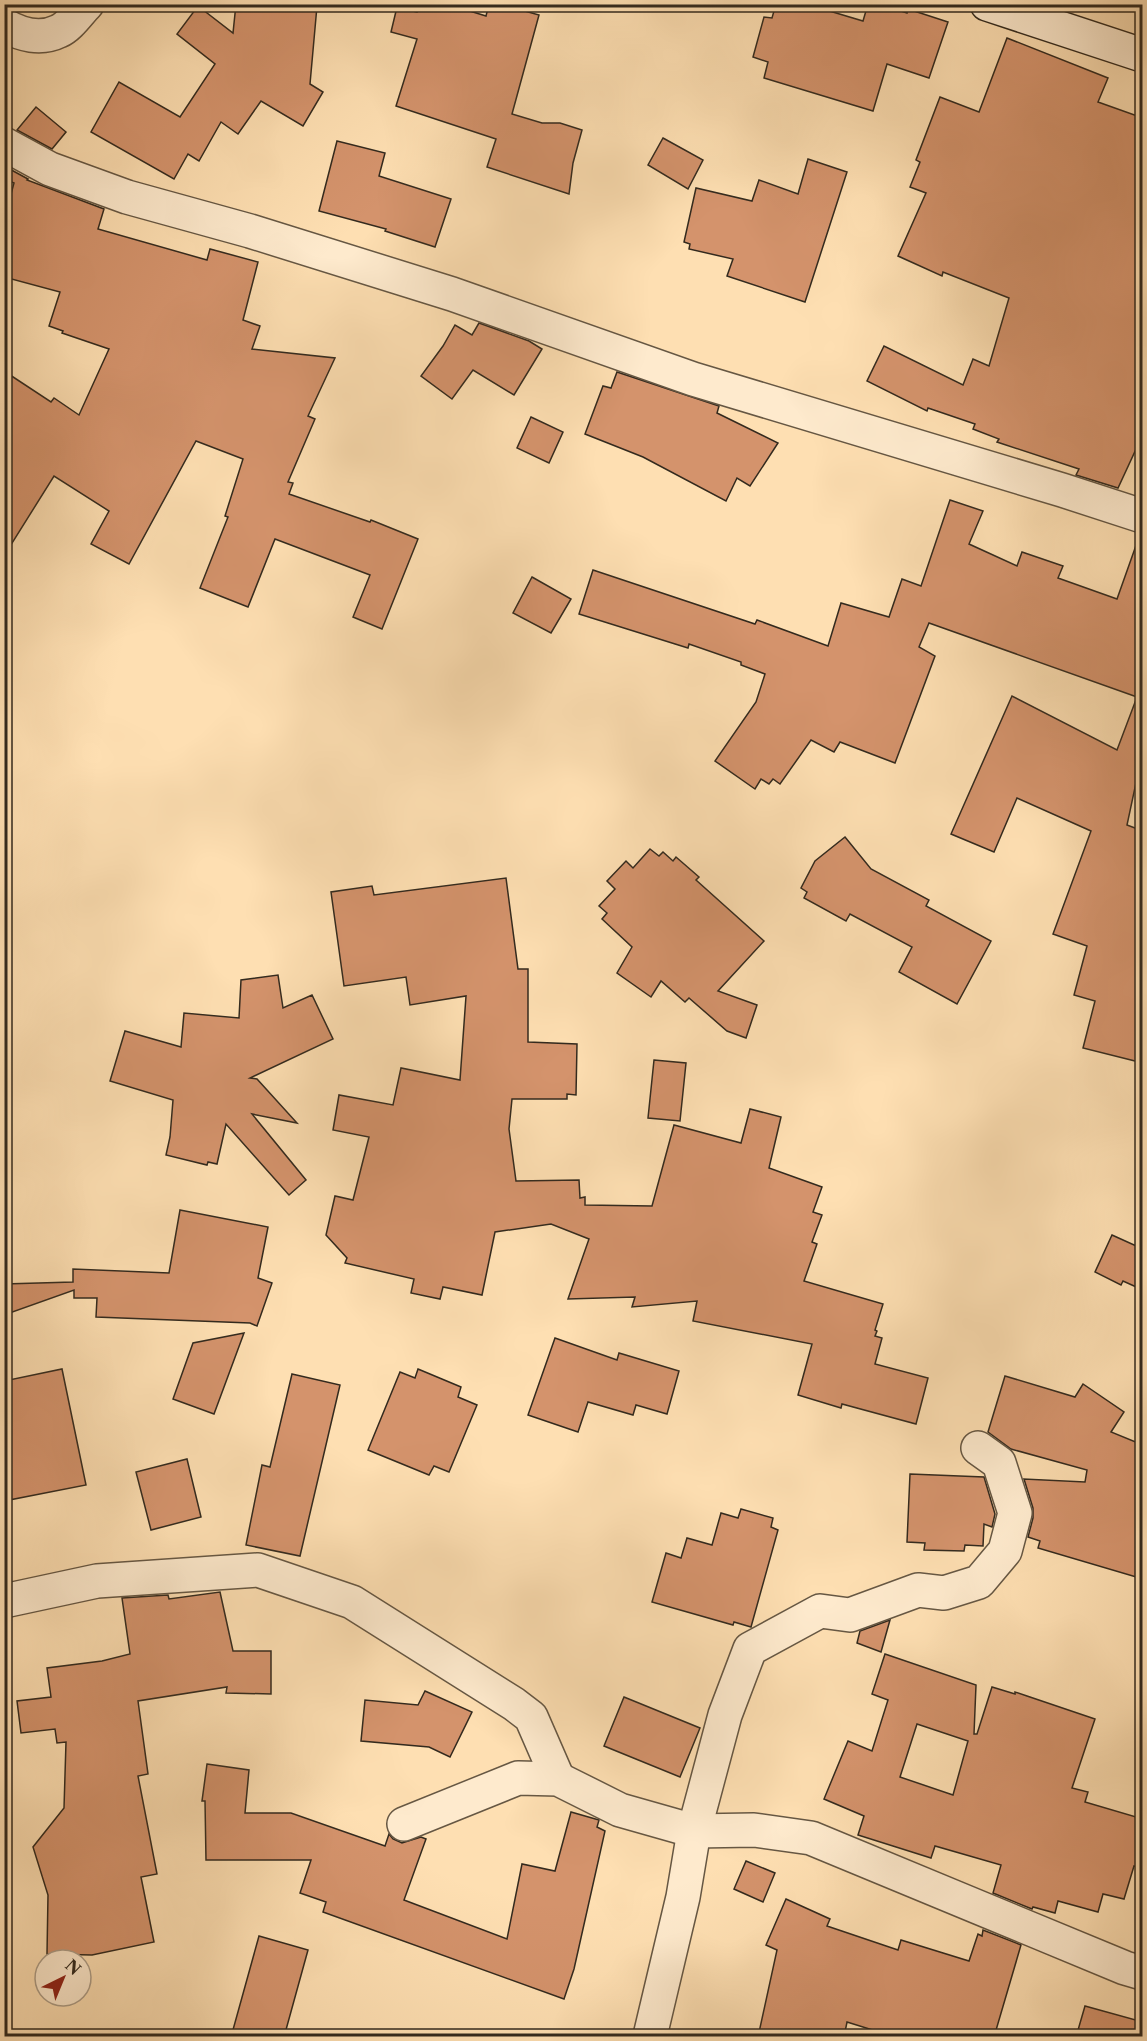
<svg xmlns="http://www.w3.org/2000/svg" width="1147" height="2041" viewBox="0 0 1147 2041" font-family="'Libre Caslon Text',serif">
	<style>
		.building { fill: #d4936c; stroke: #332a1e; stroke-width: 1.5; fill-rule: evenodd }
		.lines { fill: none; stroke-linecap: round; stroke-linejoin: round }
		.street-casing { stroke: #665743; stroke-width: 36 }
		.secondary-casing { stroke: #332a1e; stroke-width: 36 }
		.street { stroke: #feeacd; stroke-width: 33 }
		.secondary { stroke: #feeacd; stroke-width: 33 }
	</style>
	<rect width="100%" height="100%" fill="#fedfb2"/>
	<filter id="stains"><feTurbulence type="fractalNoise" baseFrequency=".00333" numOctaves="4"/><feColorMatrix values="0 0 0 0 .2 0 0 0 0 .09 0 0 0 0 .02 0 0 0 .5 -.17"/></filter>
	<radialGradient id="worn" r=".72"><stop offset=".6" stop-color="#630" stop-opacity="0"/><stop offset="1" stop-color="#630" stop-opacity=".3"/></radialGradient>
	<g class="building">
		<polygon points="236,4 317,6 310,84 323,92 303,126 261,101 238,134 221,122 199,161 188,154 174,179 91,132 119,82 180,117 215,64 177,34 198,6 233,33"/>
		<polygon points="419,4 447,4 486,16 489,4 522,4 521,10 539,15 512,114 542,123 560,123 582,130 573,163 569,194 487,167 496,139 396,106 417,39 391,32 397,7 417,12"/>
		<polygon points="776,4 806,4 863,21 868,4 880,4 907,13 908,9 948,22 929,78 887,64 873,111 764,78 768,62 753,57 764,17 772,18"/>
		<polygon points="1007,38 1108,78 1098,102 1143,118 1143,434 1118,488 1076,475 1079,469 997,442 999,439 973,429 975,424 928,408 927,411 867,381 884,346 963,385 973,359 989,366 1009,298 943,272 942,276 898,256 926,193 910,187 920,162 916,160 940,97 979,112"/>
		<polygon points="36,107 66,132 52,149 17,130"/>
		<polygon points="663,138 703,160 688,189 648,165"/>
		<polygon points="337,141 385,153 379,176 451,199 435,247 385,231 386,229 319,211"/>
		<polygon points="808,159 847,172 805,302 727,276 733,259 689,249 690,244 684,242 696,188 752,201 759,180 798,194"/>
		<polygon points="4,166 28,179 27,180 104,209 98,229 207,260 210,249 258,262 243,320 260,326 252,349 335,358 308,416 315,419 288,482 293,483 289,494 370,522 371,520 418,539 382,629 353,617 370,575 275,539 248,607 200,588 228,517 225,516 243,459 196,441 129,564 91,544 109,511 54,476 4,556 4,371 51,402 54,398 79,415 109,349 62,333 63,331 49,326 60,292 4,277 4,251 11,226 4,224 4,220 14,183 4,179"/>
		<polygon points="479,323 529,341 542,349 514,395 473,370 452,399 421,376 443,346 455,325 472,335"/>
		<polygon points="617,372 719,406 717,413 778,443 750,486 737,478 726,501 643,457 585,434 603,386 611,388"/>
		<polygon points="531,417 563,432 549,463 517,448"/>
		<polygon points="950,500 983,511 969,544 1017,566 1022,552 1063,566 1058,578 1117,599 1139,537 1143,537 1143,750 1127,825 1143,831 1143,1063 1083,1048 1095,1001 1074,995 1087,946 1053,934 1091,831 1017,798 994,852 951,834 1012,696 1117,750 1137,697 929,623 919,647 935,656 895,763 840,742 834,752 811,740 780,784 773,779 769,784 761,779 755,789 715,761 756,702 765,674 741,665 741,662 689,644 688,648 579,614 593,570 755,624 757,620 828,646 841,603 889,617 902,579 921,586"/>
		<polygon points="532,577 571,599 551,633 513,613"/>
		<polygon points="845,837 871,869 929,900 926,906 991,941 957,1004 899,972 912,947 850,914 846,921 804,898 807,892 801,888 815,861"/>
		<polygon points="650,849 659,856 663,852 673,861 676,857 699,877 696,880 764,941 718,991 757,1005 746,1038 727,1031 689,998 685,1002 661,981 651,997 617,973 632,947 602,919 607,913 599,906 615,889 607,881 626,861 633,868"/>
		<polygon points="506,878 518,969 528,969 528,1042 577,1044 576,1095 567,1094 567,1099 512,1099 509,1129 516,1181 579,1180 580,1198 585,1197 585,1205 652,1206 674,1125 741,1143 750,1109 781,1117 769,1168 822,1187 813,1212 822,1215 812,1242 817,1244 804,1281 883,1304 875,1330 877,1331 875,1336 882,1338 875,1364 928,1378 916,1424 842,1404 841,1408 798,1395 812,1344 693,1321 697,1301 632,1307 635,1297 568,1299 589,1239 551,1224 495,1232 482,1295 443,1287 440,1299 411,1293 414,1279 345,1263 347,1258 326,1235 335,1196 353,1200 369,1137 333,1130 339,1095 393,1105 401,1068 460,1080 466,996 410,1005 406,977 344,986 331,892 372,886 374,895"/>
		<polygon points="278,975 283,1008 312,995 333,1039 250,1078 257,1079 297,1123 252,1114 306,1180 289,1195 226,1124 217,1164 208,1162 207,1165 166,1155 170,1137 173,1100 110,1081 125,1031 181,1047 184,1013 239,1018 241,980"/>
		<polygon points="654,1060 686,1063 680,1121 648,1118"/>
		<polygon points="180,1210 268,1227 258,1278 272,1283 257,1326 250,1323 96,1317 97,1298 74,1298 74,1290 4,1315 4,1284 73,1282 73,1269 169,1273"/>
		<polygon points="1112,1235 1143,1249 1143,1290 1123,1281 1121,1285 1095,1272"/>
		<polygon points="244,1333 214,1414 173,1399 193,1343"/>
		<polygon points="555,1338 617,1360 619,1353 679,1371 667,1414 636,1405 633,1415 588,1402 578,1432 528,1415"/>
		<polygon points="62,1369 86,1485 4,1501 4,1381"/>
		<polygon points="418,1369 461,1387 458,1397 477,1405 449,1472 434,1466 429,1475 368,1450 400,1372 415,1378"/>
		<polygon points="292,1374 340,1385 300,1556 246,1545 262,1465 270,1467"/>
		<polygon points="1005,1376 1075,1397 1083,1384 1124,1412 1111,1432 1143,1445 1143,1579 1038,1548 1040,1541 1028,1537 1033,1518 1033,1508 1024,1479 1085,1482 1087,1470 1011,1449 988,1432"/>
		<polygon points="187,1459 201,1517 151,1530 136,1472"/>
		<polygon points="910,1474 984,1477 995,1514 992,1527 984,1524 983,1546 965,1545 964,1551 924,1550 925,1543 907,1542"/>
		<polygon points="741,1509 773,1518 771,1527 778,1530 751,1627 734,1622 733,1625 652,1602 666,1553 681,1558 687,1538 712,1545 721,1513 738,1518"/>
		<polygon points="220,1592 233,1651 271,1651 271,1694 226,1693 227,1687 138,1701 148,1774 138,1776 157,1874 141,1877 154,1942 92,1955 47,1954 48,1895 33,1847 64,1808 66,1742 57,1743 55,1729 21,1733 17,1701 51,1697 47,1668 102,1661 130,1654 122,1598 168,1595 169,1599"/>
		<polygon points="890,1620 881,1652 857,1643 860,1631"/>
		<path d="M 885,1654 L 976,1685 L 974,1734 L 977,1734 L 992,1687 L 1015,1694 L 1015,1692 L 1027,1696 L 1095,1719 L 1072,1788 L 1088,1792 L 1085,1802 L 1143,1819 L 1143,1869 L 1134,1866 L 1124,1899 L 1103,1894 L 1098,1912 L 1058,1901 L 1055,1913 L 1033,1907 L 1032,1909 L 993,1893 L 1001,1865 L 935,1846 L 931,1858 L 858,1835 L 864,1816 L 824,1799 L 848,1741 L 872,1751 L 888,1700 L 872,1694 ZM 917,1724 L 968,1741 L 953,1795 L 900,1777 Z"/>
		<polygon points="425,1691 472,1712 450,1757 429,1747 361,1741 365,1700 418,1705"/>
		<polygon points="624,1697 700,1728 680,1777 604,1746"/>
		<polygon points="207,1764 249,1770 245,1813 291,1813 385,1846 389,1834 393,1839 402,1843 421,1837 426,1839 404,1900 507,1939 522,1864 555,1871 571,1812 599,1820 597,1827 605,1831 574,1969 564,1999 323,1912 326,1902 300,1893 311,1860 206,1860 205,1801 202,1801"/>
		<polygon points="746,1861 775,1873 763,1902 734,1889"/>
		<polygon points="786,1899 830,1919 827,1926 898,1950 901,1940 969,1961 978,1934 982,1936 983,1930 1021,1945 994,2037 895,2037 847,2022 844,2037 758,2037 777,1950 766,1945"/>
		<polygon points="259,1936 308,1950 284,2037 231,2037"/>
		<polygon points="1085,2006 1143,2022 1143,2037 1076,2037"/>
	</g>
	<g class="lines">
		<defs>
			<g id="street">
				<path d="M 4,25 C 21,35 41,40 59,31 C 69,27 79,12 87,4"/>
				<polyline points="4,144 50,169 127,197 250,231 452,294 693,379 1062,490 1142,516"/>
				<polyline points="4,1601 97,1581 258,1570 352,1602 514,1704 531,1717 558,1779"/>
				<polyline points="404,1824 518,1778 558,1779 620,1810 694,1831 754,1830 811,1838 1125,1968 1142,1973"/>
				<polyline points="650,2036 683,1897 694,1831 725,1715 750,1649 820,1611 850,1615 918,1590 944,1593 979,1582 1005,1551 1015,1513 999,1463 978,1448"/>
			</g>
			<polyline id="secondary" points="987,4 1142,55"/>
		</defs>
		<use href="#street" class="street-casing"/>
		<use href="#secondary" class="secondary-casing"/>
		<use href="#street" class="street"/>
		<use href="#secondary" class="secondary"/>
	</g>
	<rect width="1147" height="2041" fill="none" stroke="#fedfb2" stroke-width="24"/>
	<rect x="6" y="6" width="1135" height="2029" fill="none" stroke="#332a1e" stroke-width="3"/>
	<rect x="12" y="12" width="1123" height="2017" fill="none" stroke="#332a1e" stroke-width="1.5"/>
	<g transform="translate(63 1978) rotate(43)"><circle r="28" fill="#feeacd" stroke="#ad9d87" stroke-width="1.5"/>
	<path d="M0-4.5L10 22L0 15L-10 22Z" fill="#8f2418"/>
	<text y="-9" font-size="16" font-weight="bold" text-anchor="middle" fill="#332a1e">N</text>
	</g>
	<rect width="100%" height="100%" filter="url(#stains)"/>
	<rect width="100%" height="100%" fill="url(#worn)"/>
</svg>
